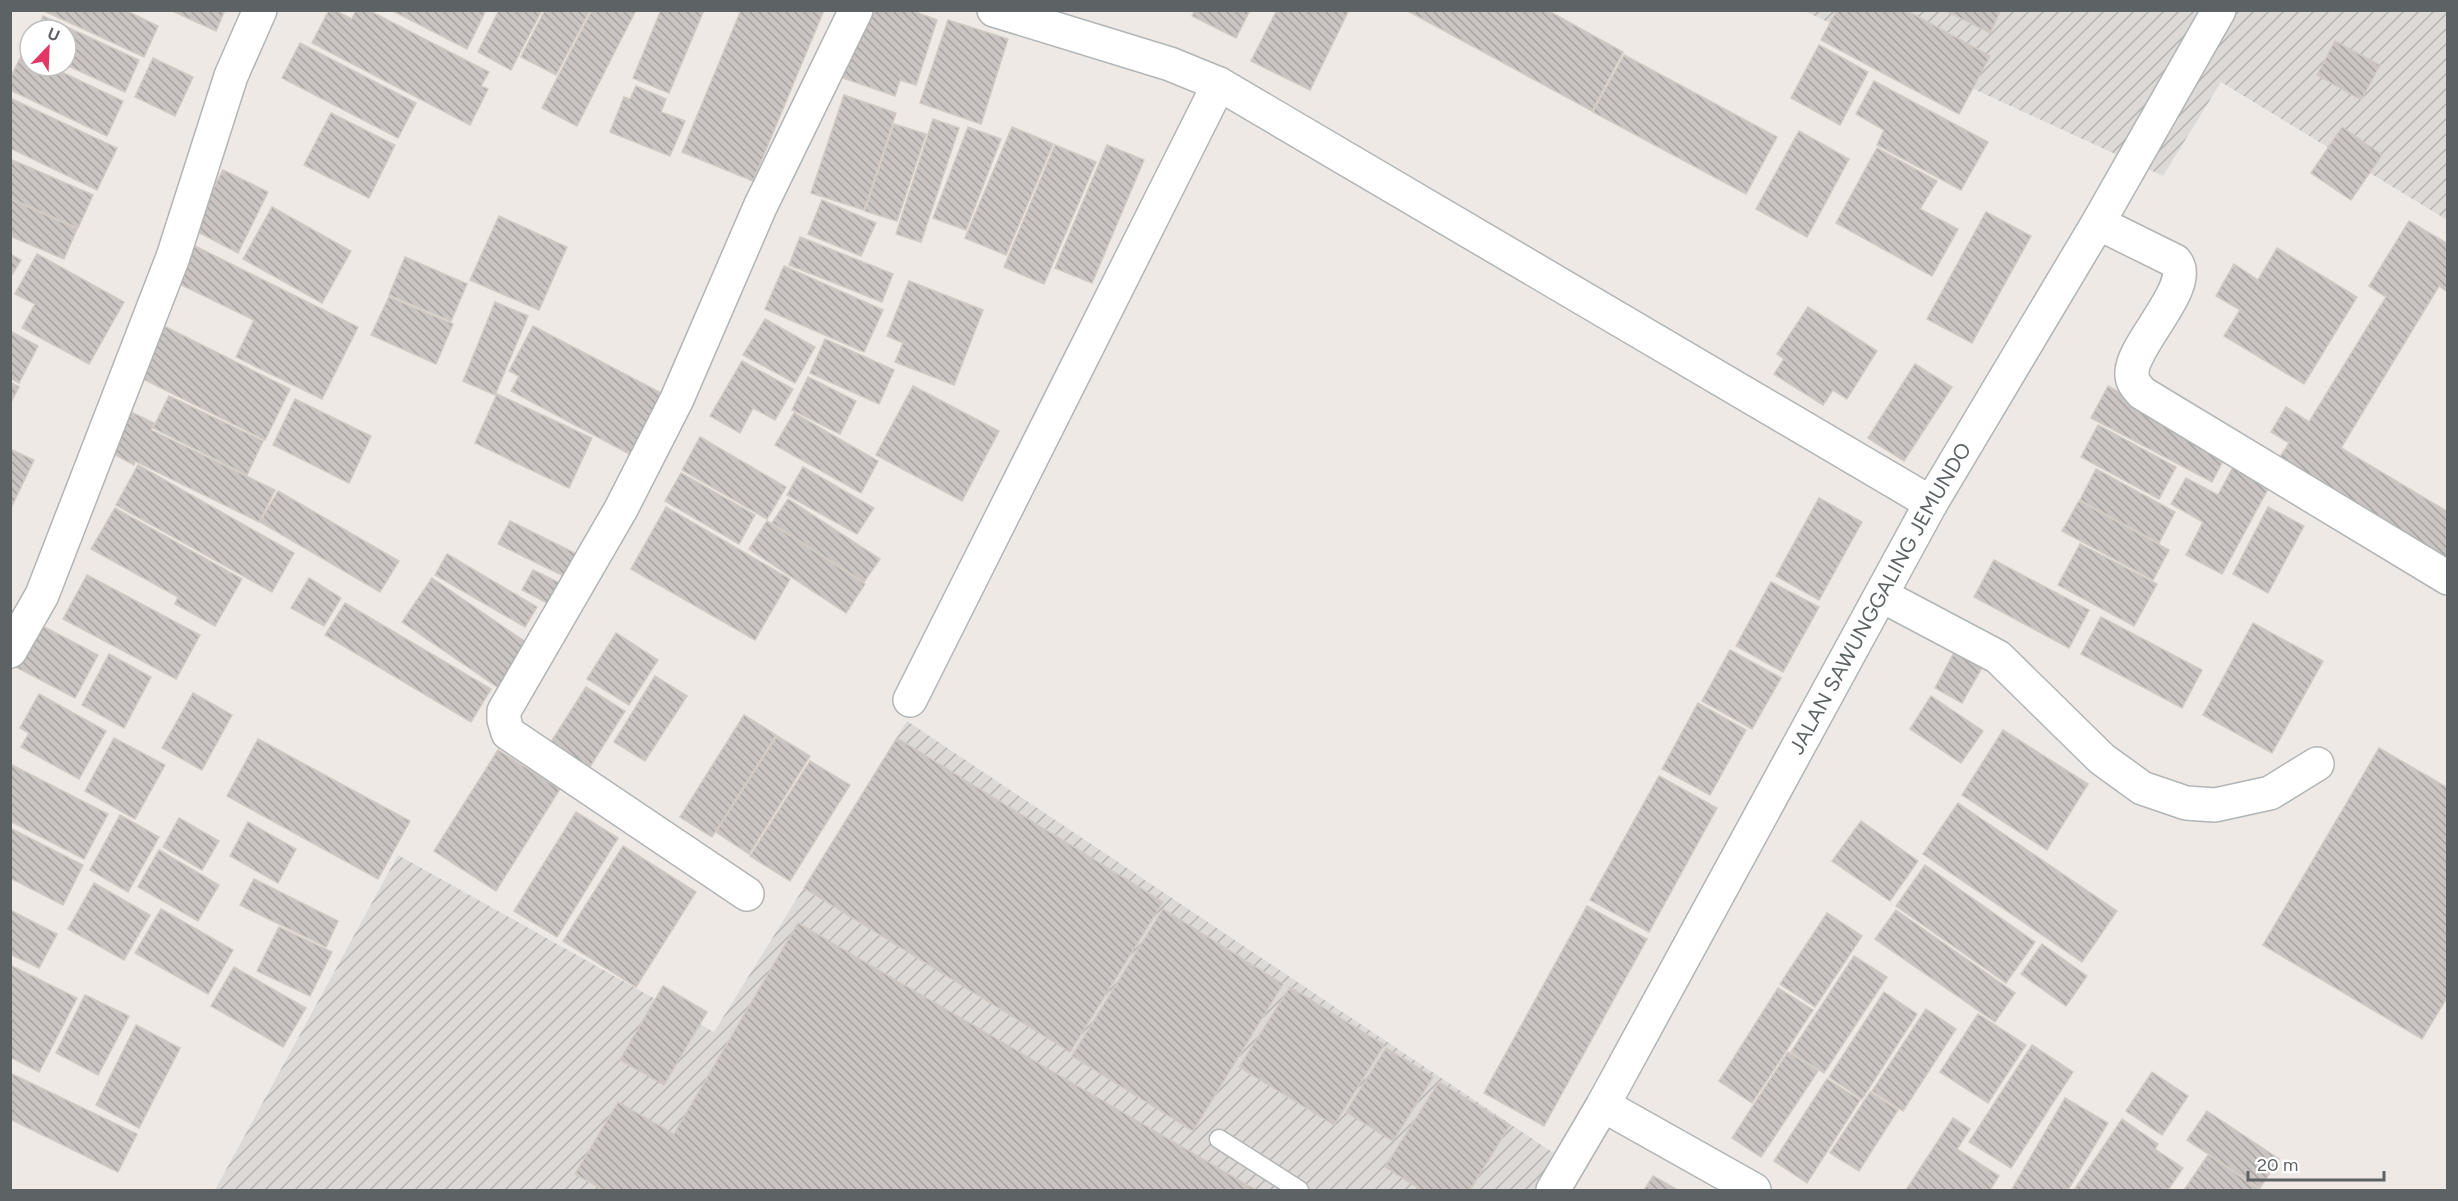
<svg xmlns="http://www.w3.org/2000/svg" width="2458" height="1201" viewBox="0 0 2458 1201" font-family="Figtree,sans-serif">
	<style>
		.industrial { fill: url(#industrial-furrows) }
		.building { fill: url(#building-back-hatch); stroke: #d3c9c3; stroke-width: 1.5 }
		.lines { fill: none; stroke-linecap: round; stroke-linejoin: round }
		.service-casing { stroke: #b0b5b7; stroke-width: 21 }
		.minor-casing { stroke: #b0b5b7; stroke-width: 36 }
		.secondary-casing { stroke: #afb5b7; stroke-width: 36 }
		.service { stroke: #fff; stroke-width: 18 }
		.minor { stroke: #fff; stroke-width: 33 }
		.secondary { stroke: #fff; stroke-width: 33 }
		.labels { text-anchor: middle; stroke-width: 6; stroke-linejoin: round; paint-order: stroke }
		.street-label { font-size: 21px; fill: #5d6365; stroke: #fff }
	</style>
	<defs>
		<pattern id="industrial-furrows" width="10" height="10" patternUnits="userSpaceOnUse" patternTransform="scale(1.5)"><rect width="10" height="10" fill="#ddd9d7"/><path d="M-1 1l2-2M0 10L10 0M9 11l2-2" fill="none" stroke="#b6b4b2"/></pattern>
		<pattern id="building-back-hatch" width="6" height="6" patternUnits="userSpaceOnUse" patternTransform="scale(1.5)"><rect width="6" height="6" fill="#cac4c2"/><path d="M-1 5l2 2M0 0l6 6M5-1l2 2" fill="none" stroke="#a7a3a1"/></pattern>
	</defs>
	<rect width="100%" height="100%" fill="#efe9e5"/>
	<g class="industrial">
		<polygon points="1804,11 2447,11 2447,220 2221,82 2163,176"/>
		<polygon points="907,721 1555,1154 1534,1190 215,1190 398,855 714,1032"/>
	</g>
	<g class="building">
		<polygon points="42,10 125,10 158,26 144,57"/>
		<polygon points="175,10 225,10 216,31 174,12"/>
		<polygon points="329,10 334,10 352,19 356,10 368,10 489,72 481,86 488,89 470,125 312,43"/>
		<polygon points="391,10 486,10 467,49"/>
		<polygon points="499,10 542,10 511,70 478,52"/>
		<polygon points="545,10 590,10 556,75 521,57"/>
		<polygon points="592,10 636,10 577,126 542,108"/>
		<polygon points="661,10 704,10 669,93 633,78"/>
		<polygon points="741,10 824,10 753,181 682,152"/>
		<polygon points="865,10 910,10 937,20 916,85 900,80 895,96 843,78"/>
		<polygon points="1195,10 1250,10 1236,38 1192,16"/>
		<polygon points="1277,10 1349,10 1310,90 1251,61"/>
		<polygon points="1406,10 1547,10 1623,52 1592,111"/>
		<polygon points="1837,10 1906,10 1990,56 1959,114 1821,40"/>
		<polygon points="1944,10 2001,10 1990,33"/>
		<polygon points="43,16 139,60 125,92 66,65 66,30 37,30"/>
		<polygon points="948,20 1008,39 981,124 920,103"/>
		<polygon points="2335,41 2380,65 2361,100 2317,75"/>
		<polygon points="300,43 416,103 398,138 282,78"/>
		<polygon points="1819,45 1868,72 1840,125 1791,98"/>
		<polygon points="22,54 30,57 30,66 49,66 123,101 107,136 10,90 10,79"/>
		<polygon points="1624,55 1777,137 1746,194 1593,112"/>
		<polygon points="153,58 193,77 175,116 135,97"/>
		<polygon points="1874,81 1988,142 1961,190 1877,145 1884,130 1856,114"/>
		<polygon points="636,86 666,99 661,112 685,121 670,156 610,132 624,97 630,99"/>
		<polygon points="844,95 896,113 864,210 811,193"/>
		<polygon points="10,98 117,148 97,190 10,148"/>
		<polygon points="331,113 395,145 369,198 304,165"/>
		<polygon points="933,119 959,128 921,242 896,234"/>
		<polygon points="894,124 926,134 897,221 865,211"/>
		<polygon points="968,127 1001,139 966,230 933,218"/>
		<polygon points="1012,127 1053,144 1006,255 965,238"/>
		<polygon points="2342,127 2382,155 2351,200 2311,173"/>
		<polygon points="1799,131 1849,159 1807,237 1756,209"/>
		<polygon points="1055,145 1096,162 1044,284 1004,267"/>
		<polygon points="1107,145 1144,160 1092,283 1055,268"/>
		<polygon points="1877,148 1937,181 1920,209 1958,229 1932,276 1836,223"/>
		<polygon points="10,159 93,195 78,228 10,198"/>
		<polygon points="223,170 268,192 238,253 192,229"/>
		<polygon points="10,199 77,229 64,259 10,236"/>
		<polygon points="822,200 876,223 861,256 808,234"/>
		<polygon points="272,207 351,251 322,303 243,259"/>
		<polygon points="1986,212 2031,236 1972,343 1927,319"/>
		<polygon points="499,216 567,247 539,310 470,280"/>
		<polygon points="2409,221 2448,244 2448,292 2439,286 2341,448 2448,512 2448,559 2280,457 2289,443 2271,432 2286,407 2309,422 2386,297 2369,286"/>
		<polygon points="800,237 893,274 882,302 789,265"/>
		<polygon points="191,244 358,327 322,399 236,357 254,320 173,281"/>
		<polygon points="2277,248 2357,297 2304,384 2224,336 2240,310 2216,296 2234,264 2258,280"/>
		<polygon points="10,254 21,260 10,278"/>
		<polygon points="37,254 124,302 89,364 22,328 35,304 15,294"/>
		<polygon points="405,257 467,284 451,321 389,295"/>
		<polygon points="784,266 883,310 864,352 765,309"/>
		<polygon points="909,281 983,310 954,385 895,362 903,343 887,336"/>
		<polygon points="389,297 453,324 436,364 371,335"/>
		<polygon points="495,302 528,316 495,395 463,381"/>
		<polygon points="1808,307 1877,351 1847,399 1833,390 1823,405 1774,374 1784,359 1777,354"/>
		<polygon points="765,319 815,347 795,383 743,355"/>
		<polygon points="160,324 290,389 265,440 135,375"/>
		<polygon points="533,326 667,396 635,457 511,391 519,376 509,371"/>
		<polygon points="10,331 38,346 19,383 10,378"/>
		<polygon points="825,339 894,370 879,404 810,373"/>
		<polygon points="742,361 793,389 775,420 753,408 740,433 710,416"/>
		<polygon points="1915,364 1952,387 1904,461 1868,438"/>
		<polygon points="808,377 856,401 840,434 792,410"/>
		<polygon points="10,382 19,387 10,404"/>
		<polygon points="913,386 999,431 962,501 876,455"/>
		<polygon points="2108,386 2228,451 2212,482 2091,418"/>
		<polygon points="497,394 592,438 569,488 475,443"/>
		<polygon points="169,396 263,441 247,475 153,428"/>
		<polygon points="295,399 371,436 349,483 273,445"/>
		<polygon points="123,408 154,423 151,430 275,490 259,522 135,461 134,465 104,449"/>
		<polygon points="794,413 878,461 861,493 775,445"/>
		<polygon points="2098,425 2176,467 2159,499 2081,457"/>
		<polygon points="700,437 786,487 767,519 682,470"/>
		<polygon points="10,449 34,460 10,510"/>
		<polygon points="2238,458 2274,478 2222,574 2186,555 2203,522 2171,504 2186,478 2218,495"/>
		<polygon points="138,465 294,553 272,592 116,505"/>
		<polygon points="803,467 874,508 857,534 787,495"/>
		<polygon points="2096,469 2175,512 2159,543 2080,500"/>
		<polygon points="681,473 755,515 739,544 665,501"/>
		<polygon points="278,491 399,561 380,592 260,522"/>
		<polygon points="1819,498 1862,522 1819,600 1776,576"/>
		<polygon points="788,499 880,559 864,582 772,523"/>
		<polygon points="2079,501 2169,550 2153,580 2062,531"/>
		<polygon points="666,507 790,579 755,640 631,569"/>
		<polygon points="2268,507 2304,526 2268,593 2233,574"/>
		<polygon points="115,508 242,579 215,626 175,604 178,597 91,549"/>
		<polygon points="510,521 587,559 576,582 498,544"/>
		<polygon points="767,521 865,584 846,613 749,549"/>
		<polygon points="2080,544 2157,584 2134,626 2058,585"/>
		<polygon points="447,554 537,607 525,627 435,575"/>
		<polygon points="1994,560 2089,610 2069,648 1974,597"/>
		<polygon points="533,570 566,586 555,607 522,590"/>
		<polygon points="87,575 200,635 176,679 63,619"/>
		<polygon points="309,578 341,598 324,626 291,608"/>
		<polygon points="432,578 533,647 503,691 402,622"/>
		<polygon points="1771,582 1819,607 1783,672 1736,646"/>
		<polygon points="345,603 491,689 471,722 325,635"/>
		<polygon points="2101,617 2202,670 2182,708 2081,654"/>
		<polygon points="31,620 98,655 75,698 10,664"/>
		<polygon points="2253,623 2323,661 2272,753 2203,715"/>
		<polygon points="616,633 658,660 629,705 587,679"/>
		<polygon points="1956,649 1984,664 1962,703 1935,688"/>
		<polygon points="1730,650 1781,678 1752,729 1702,701"/>
		<polygon points="109,654 151,677 124,728 82,705"/>
		<polygon points="655,676 687,696 645,761 614,742"/>
		<polygon points="586,687 625,711 588,770 549,745"/>
		<polygon points="193,693 232,715 202,770 162,748"/>
		<polygon points="39,694 106,731 79,779 21,747 29,733 20,728"/>
		<polygon points="1931,696 1983,731 1961,763 1910,729"/>
		<polygon points="1698,703 1746,730 1710,795 1662,769"/>
		<polygon points="744,715 776,735 712,837 680,817"/>
		<polygon points="2003,730 2088,784 2047,850 1962,795"/>
		<polygon points="777,736 810,756 749,854 716,832"/>
		<polygon points="114,738 165,765 135,819 85,791"/>
		<polygon points="897,738 1163,902 1070,1052 804,888"/>
		<polygon points="258,739 410,821 378,879 227,796"/>
		<polygon points="2379,748 2448,788 2448,996 2422,1039 2263,945"/>
		<polygon points="498,750 560,789 496,891 434,851"/>
		<polygon points="810,761 850,785 790,881 750,856"/>
		<polygon points="10,764 108,814 84,859 10,821"/>
		<polygon points="1659,776 1717,808 1649,932 1590,900"/>
		<polygon points="1958,803 2117,911 2082,962 1923,854"/>
		<polygon points="576,812 618,838 557,937 514,911"/>
		<polygon points="120,815 159,837 128,892 90,870"/>
		<polygon points="179,818 219,841 202,870 163,847"/>
		<polygon points="1861,821 1918,861 1890,901 1832,861"/>
		<polygon points="248,822 296,849 278,883 230,856"/>
		<polygon points="10,828 83,865 63,905 10,878"/>
		<polygon points="623,846 696,892 636,987 563,941"/>
		<polygon points="159,850 219,885 198,921 138,887"/>
		<polygon points="1925,865 2035,942 2006,983 1896,906"/>
		<polygon points="254,879 338,921 326,947 240,905"/>
		<polygon points="94,883 150,915 124,960 68,929"/>
		<polygon points="1587,906 1647,939 1544,1126 1484,1093"/>
		<polygon points="161,909 233,950 208,994 135,953"/>
		<polygon points="1163,909 1283,984 1193,1131 1072,1056"/>
		<polygon points="10,910 57,934 39,968 10,954"/>
		<polygon points="1896,910 2015,993 1995,1022 1875,939"/>
		<polygon points="1827,913 1862,936 1815,1007 1780,984"/>
		<polygon points="798,923 1256,1190 604,1190 575,1174 618,1102 674,1134"/>
		<polygon points="279,927 332,952 310,996 257,971"/>
		<polygon points="2042,944 2087,976 2066,1006 2021,974"/>
		<polygon points="1854,956 1887,977 1824,1073 1791,1052"/>
		<polygon points="10,965 77,998 39,1072 10,1057"/>
		<polygon points="234,967 306,1008 283,1047 211,1006"/>
		<polygon points="663,986 707,1012 664,1085 620,1060"/>
		<polygon points="1290,987 1384,1045 1334,1125 1239,1067"/>
		<polygon points="1778,988 1813,1010 1752,1103 1719,1081"/>
		<polygon points="1884,992 1917,1014 1862,1099 1829,1077"/>
		<polygon points="85,995 129,1016 98,1075 56,1053"/>
		<polygon points="1926,1009 1956,1029 1903,1111 1872,1091"/>
		<polygon points="1978,1014 2026,1045 1988,1103 1940,1072"/>
		<polygon points="136,1025 180,1048 139,1128 96,1105"/>
		<polygon points="2032,1045 2073,1072 2011,1168 1969,1142"/>
		<polygon points="1386,1048 1433,1077 1393,1141 1346,1112"/>
		<polygon points="1788,1052 1818,1071 1761,1157 1732,1138"/>
		<polygon points="2152,1072 2188,1096 2162,1135 2126,1111"/>
		<polygon points="10,1073 137,1134 118,1172 10,1119"/>
		<polygon points="1827,1079 1860,1100 1807,1183 1774,1161"/>
		<polygon points="1439,1082 1510,1125 1470,1190 1416,1190 1417,1187 1385,1167"/>
		<polygon points="1870,1092 1898,1110 1859,1171 1830,1153"/>
		<polygon points="2065,1098 2108,1123 2068,1190 2014,1190 2012,1189"/>
		<polygon points="2207,1111 2279,1159 2260,1188 2187,1140"/>
		<polygon points="1953,1118 1970,1129 1957,1149 1999,1176 1990,1190 1906,1190"/>
		<polygon points="2122,1119 2158,1144 2155,1149 2183,1168 2168,1190 2074,1190"/>
		<polygon points="2208,1155 2259,1189 2258,1190 2184,1190"/>
		<polygon points="1653,1176 1678,1190 1644,1190"/>
	</g>
	<g class="lines">
		<defs>
			<polyline id="service" points="1219,1139 1299,1190"/>
			<g id="minor">
				<polyline points="994,10 1170,64 1219,84 1931,503"/>
				<path d="M 2098,223 L 2175,261 C 2196,285 2133,343 2132,372 C 2131,381 2136,386 2142,393 L 2448,578"/>
				<polyline points="1881,595 1998,657 2102,759 2142,788 2186,803 2215,805 2270,793 2317,764"/>
				<polyline points="10,651 42,595 173,257 231,76 260,10"/>
				<polyline points="910,700 1219,84"/>
				<polyline points="747,894 508,733 504,720 504,711 621,509 677,399 760,207 856,10"/>
				<polyline points="1603,1105 1754,1190"/>
			</g>
			<g id="secondary">
				<path id="s1" d="M 1553,1190 L 1603,1105 L 1931,503 L 2098,223 L 2219,10"/>
			</g>
		</defs>
		<use href="#service" class="service-casing"/>
		<use href="#minor" class="minor-casing"/>
		<use href="#secondary" class="secondary-casing"/>
		<use href="#service" class="service"/>
		<use href="#minor" class="minor"/>
		<use href="#secondary" class="secondary"/>
	</g>
	<g class="labels">
		<g class="street-label">
			<text dy="7" stroke="none"><textPath href="#s1" startOffset="676">JALAN SAWUNGGALING JEMUNDO</textPath></text>
		</g>
	</g>
	<rect width="2458" height="1201" fill="none" stroke="#5d6365" stroke-width="24"/>
	<g transform="translate(48 48) rotate(23)"><circle r="28" fill="#ffffff" stroke="#bec1c1" stroke-width="1.5"/>
	<path d="M0-4.5L10 22L0 15L-10 22Z" fill="#e23764"/>
	<text y="-9" font-size="16" font-weight="bold" text-anchor="middle" fill="#5d6365">U</text>
	</g>
	<path d="M2248 1171v9h136v-9" fill="none" stroke="#5d6365" stroke-width="3"/>
	<text x="2257" y="1171" font-size="18" fill="#5d6365" stroke="#ffffff" stroke-width="4.5" paint-order="stroke">20 m</text>
</svg>
